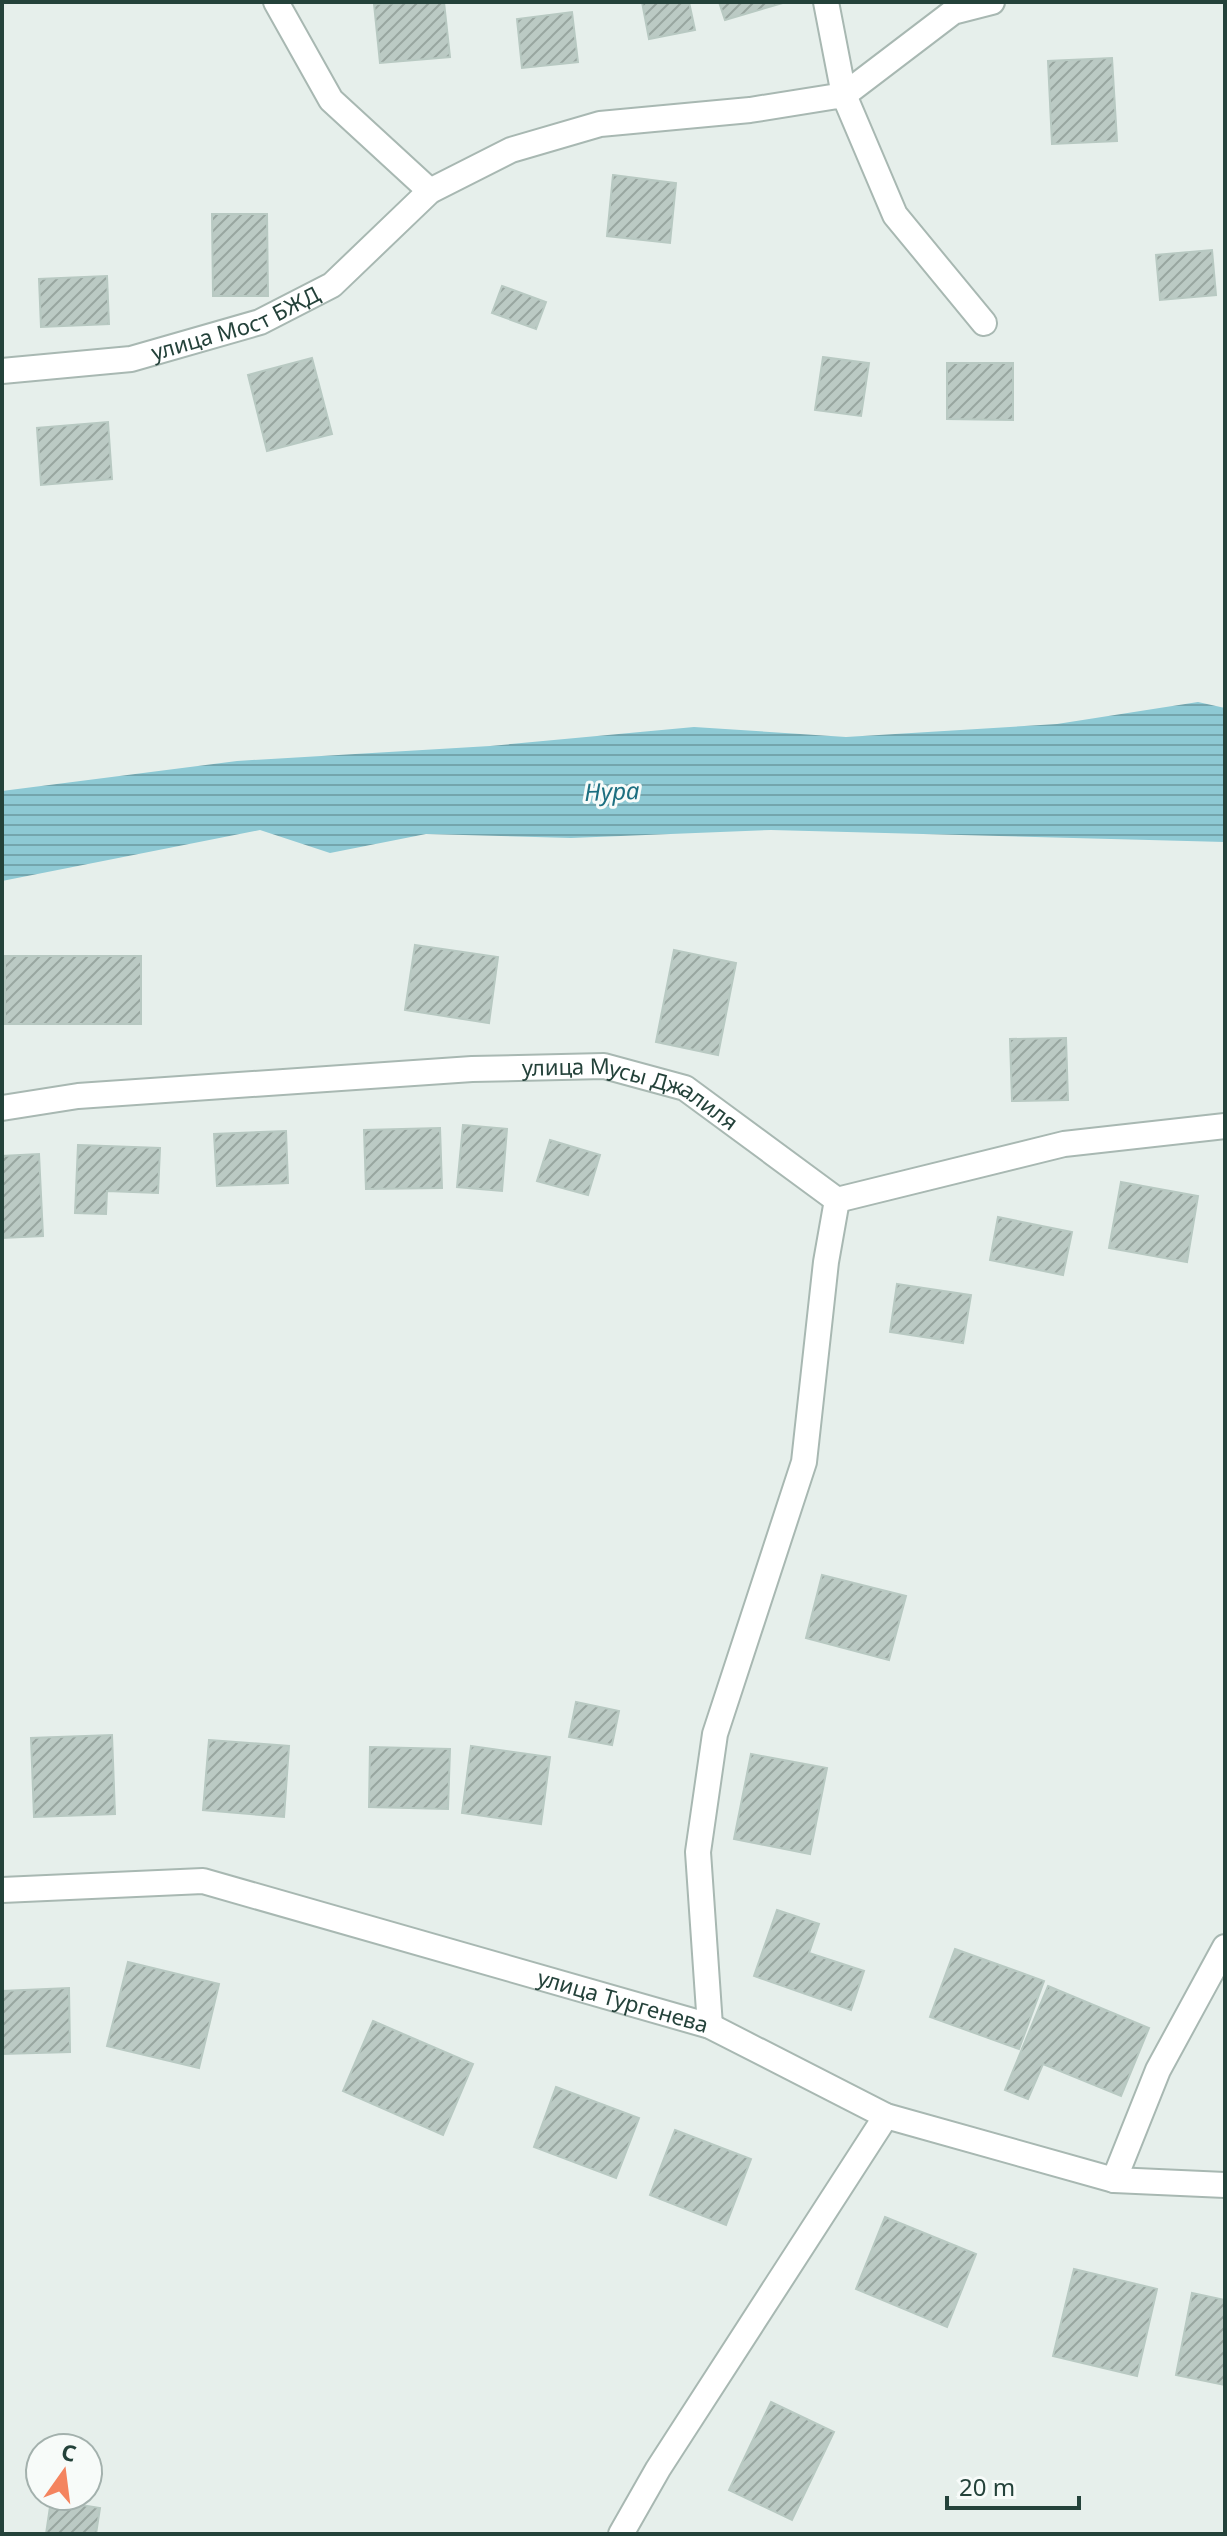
<svg xmlns="http://www.w3.org/2000/svg" width="1227" height="2536" viewBox="0 0 1227 2536" font-family="'Noto Sans',sans-serif">
	<style>
		.water { fill: url(#water-rules) }
		.building { fill: url(#building-hatch); stroke: #b8c9c2; stroke-width: 2 }
		.lines { fill: none; stroke-linecap: round; stroke-linejoin: round }
		.minor-casing { stroke: #a8b8b2; stroke-width: 28 }
		.minor { stroke: #fff; stroke-width: 24 }
		.labels { text-anchor: middle; stroke-width: 6; stroke-linejoin: round; paint-order: stroke }
		.street-label { font-size: 22px; fill: #24423a; stroke: #f7fbf9 }
		.water-label { font-size: 24px; font-style: italic; fill: #1c6f80; stroke: #f7fbf9 }
	</style>
	<defs>
		<pattern id="water-rules" width="6" height="5" patternUnits="userSpaceOnUse" patternTransform="scale(2)"><rect width="6" height="5" fill="#8ec9d4"/><path d="M0 2.5h6" fill="none" stroke="#74a5ad"/></pattern>
		<pattern id="building-hatch" width="6" height="6" patternUnits="userSpaceOnUse" patternTransform="scale(2)"><rect width="6" height="6" fill="#bbcac4"/><path d="M-1 1l2-2M0 6l6-6M5 7l2-2" fill="none" stroke="#98a6a0"/></pattern>
	</defs>
	<rect width="100%" height="100%" fill="#e6efeb"/>
	<polygon class="water" points="1198,702 1225,708 1225,842 771,830 571,838 426,834 330,853 260,830 2,881 2,791 237,761 490,746 694,727 846,737 1057,724"/>
	<g class="building">
		<polygon points="444,2 450,57 380,63 374,4"/>
		<polygon points="642,2 689,2 695,30 649,39"/>
		<polygon points="719,2 786,2 725,20"/>
		<polygon points="572,12 578,62 522,68 517,19"/>
		<polygon points="1112,58 1117,141 1052,144 1048,61"/>
		<polygon points="613,175 676,183 670,243 607,236"/>
		<polygon points="212,214 267,214 268,296 213,296"/>
		<polygon points="1212,250 1216,295 1160,300 1156,255"/>
		<polygon points="107,276 109,324 41,327 39,279"/>
		<polygon points="502,286 546,302 536,329 492,313"/>
		<polygon points="823,357 869,363 861,416 815,410"/>
		<polygon points="312,358 332,434 267,451 248,375"/>
		<polygon points="947,363 1013,363 1013,420 947,419"/>
		<polygon points="108,422 112,479 41,485 37,428"/>
		<polygon points="415,945 498,957 489,1023 405,1010"/>
		<polygon points="674,950 736,963 718,1055 656,1042"/>
		<rect x="5" y="956" width="136" height="68"/>
		<polygon points="1066,1038 1068,1100 1012,1101 1010,1039"/>
		<polygon points="463,1125 507,1129 502,1191 457,1187"/>
		<polygon points="440,1128 442,1188 366,1189 364,1130"/>
		<polygon points="286,1131 288,1183 217,1186 214,1134"/>
		<polygon points="550,1140 600,1155 588,1195 537,1181"/>
		<polygon points="78,1145 160,1148 158,1193 107,1191 106,1214 75,1213"/>
		<polygon points="39,1154 43,1236 2,1238 2,1156"/>
		<polygon points="1121,1182 1198,1196 1187,1262 1109,1248"/>
		<polygon points="998,1217 1072,1232 1063,1275 990,1260"/>
		<polygon points="897,1284 971,1295 963,1343 890,1332"/>
		<polygon points="822,1575 906,1596 889,1660 806,1638"/>
		<polygon points="576,1702 619,1711 612,1745 569,1737"/>
		<polygon points="112,1735 115,1814 34,1817 31,1738"/>
		<polygon points="209,1740 289,1746 284,1817 203,1810"/>
		<polygon points="471,1746 550,1757 541,1824 462,1813"/>
		<polygon points="370,1747 450,1749 448,1809 369,1807"/>
		<polygon points="751,1754 827,1768 810,1854 734,1839"/>
		<polygon points="777,1910 819,1924 809,1953 864,1971 851,2010 754,1976"/>
		<polygon points="955,1949 1044,1981 1019,2049 930,2017"/>
		<polygon points="128,1962 219,1984 199,2068 107,2046"/>
		<polygon points="1048,1986 1149,2028 1121,2096 1043,2064 1028,2099 1005,2090"/>
		<polygon points="69,1988 70,2052 2,2054 2,1991"/>
		<polygon points="373,2021 473,2064 443,2135 343,2091"/>
		<polygon points="556,2087 639,2118 616,2178 534,2147"/>
		<polygon points="675,2130 751,2159 726,2225 650,2195"/>
		<polygon points="885,2217 976,2254 947,2327 856,2289"/>
		<polygon points="1074,2269 1157,2289 1137,2376 1053,2356"/>
		<polygon points="1192,2293 1225,2300 1225,2385 1176,2375"/>
		<polygon points="771,2402 834,2432 792,2520 729,2490"/>
		<polygon points="51,2500 100,2508 96,2534 46,2534"/>
	</g>
	<g class="lines">
		<defs>
			<g id="minor">
				<polyline points="276,2 331,100 430,191"/>
				<polyline points="826,2 844,95 953,12 992,2"/>
				<path id="s1" d="M 2,371 L 131,359 L 260,322 L 332,285 L 430,191 L 511,150 L 600,124 L 750,110 L 844,95 L 895,215 L 984,323"/>
				<path id="s2" d="M 2,1108 L 78,1096 L 472,1069 L 604,1066 L 685,1088 L 837,1200 L 1064,1144 L 1225,1126"/>
				<path id="s3" d="M 2,1890 L 203,1881 L 710,2026 L 886,2116 L 1114,2180 L 1225,2185"/>
				<polyline points="710,2026 698,1852 715,1734 804,1462 826,1262 837,1200"/>
				<polyline points="1114,2180 1158,2070 1225,1947"/>
				<polyline points="621,2534 658,2469 886,2116"/>
			</g>
		</defs>
		<use href="#minor" class="minor-casing"/>
		<use href="#minor" class="minor"/>
	</g>
	<g class="labels">
		<g class="street-label">
			<text dy="8" stroke="none"><textPath href="#s1" startOffset="240">улица Мост БЖД</textPath></text>
			<text dy="8" stroke="none"><textPath href="#s2" startOffset="636">улица Мусы Джалиля</textPath></text>
			<text dy="8" stroke="none"><textPath href="#s3" startOffset="638">улица Тургенева</textPath></text>
		</g>
		<g class="water-label">
			<text transform="translate(612 792) rotate(-2)" y="8">Нура</text>
		</g>
	</g>
	<rect width="1227" height="2536" fill="none" stroke="#24423a" stroke-width="8"/>
	<g transform="translate(64 2472) rotate(14)"><circle r="38" fill="#f7fbf9" stroke="#a3b1ad" stroke-width="2"/>
	<path d="M0-6L14 30L0 20L-14 30Z" fill="#f4845f"/>
	<text y="-12" font-size="22" font-weight="bold" text-anchor="middle" fill="#24423a">С</text>
	</g>
	<path d="M947 2496v12h132v-12" fill="none" stroke="#24423a" stroke-width="4"/>
	<text x="959" y="2496" font-size="24" fill="#24423a" stroke="#f7fbf9" stroke-width="6" paint-order="stroke">20 m</text>
</svg>
